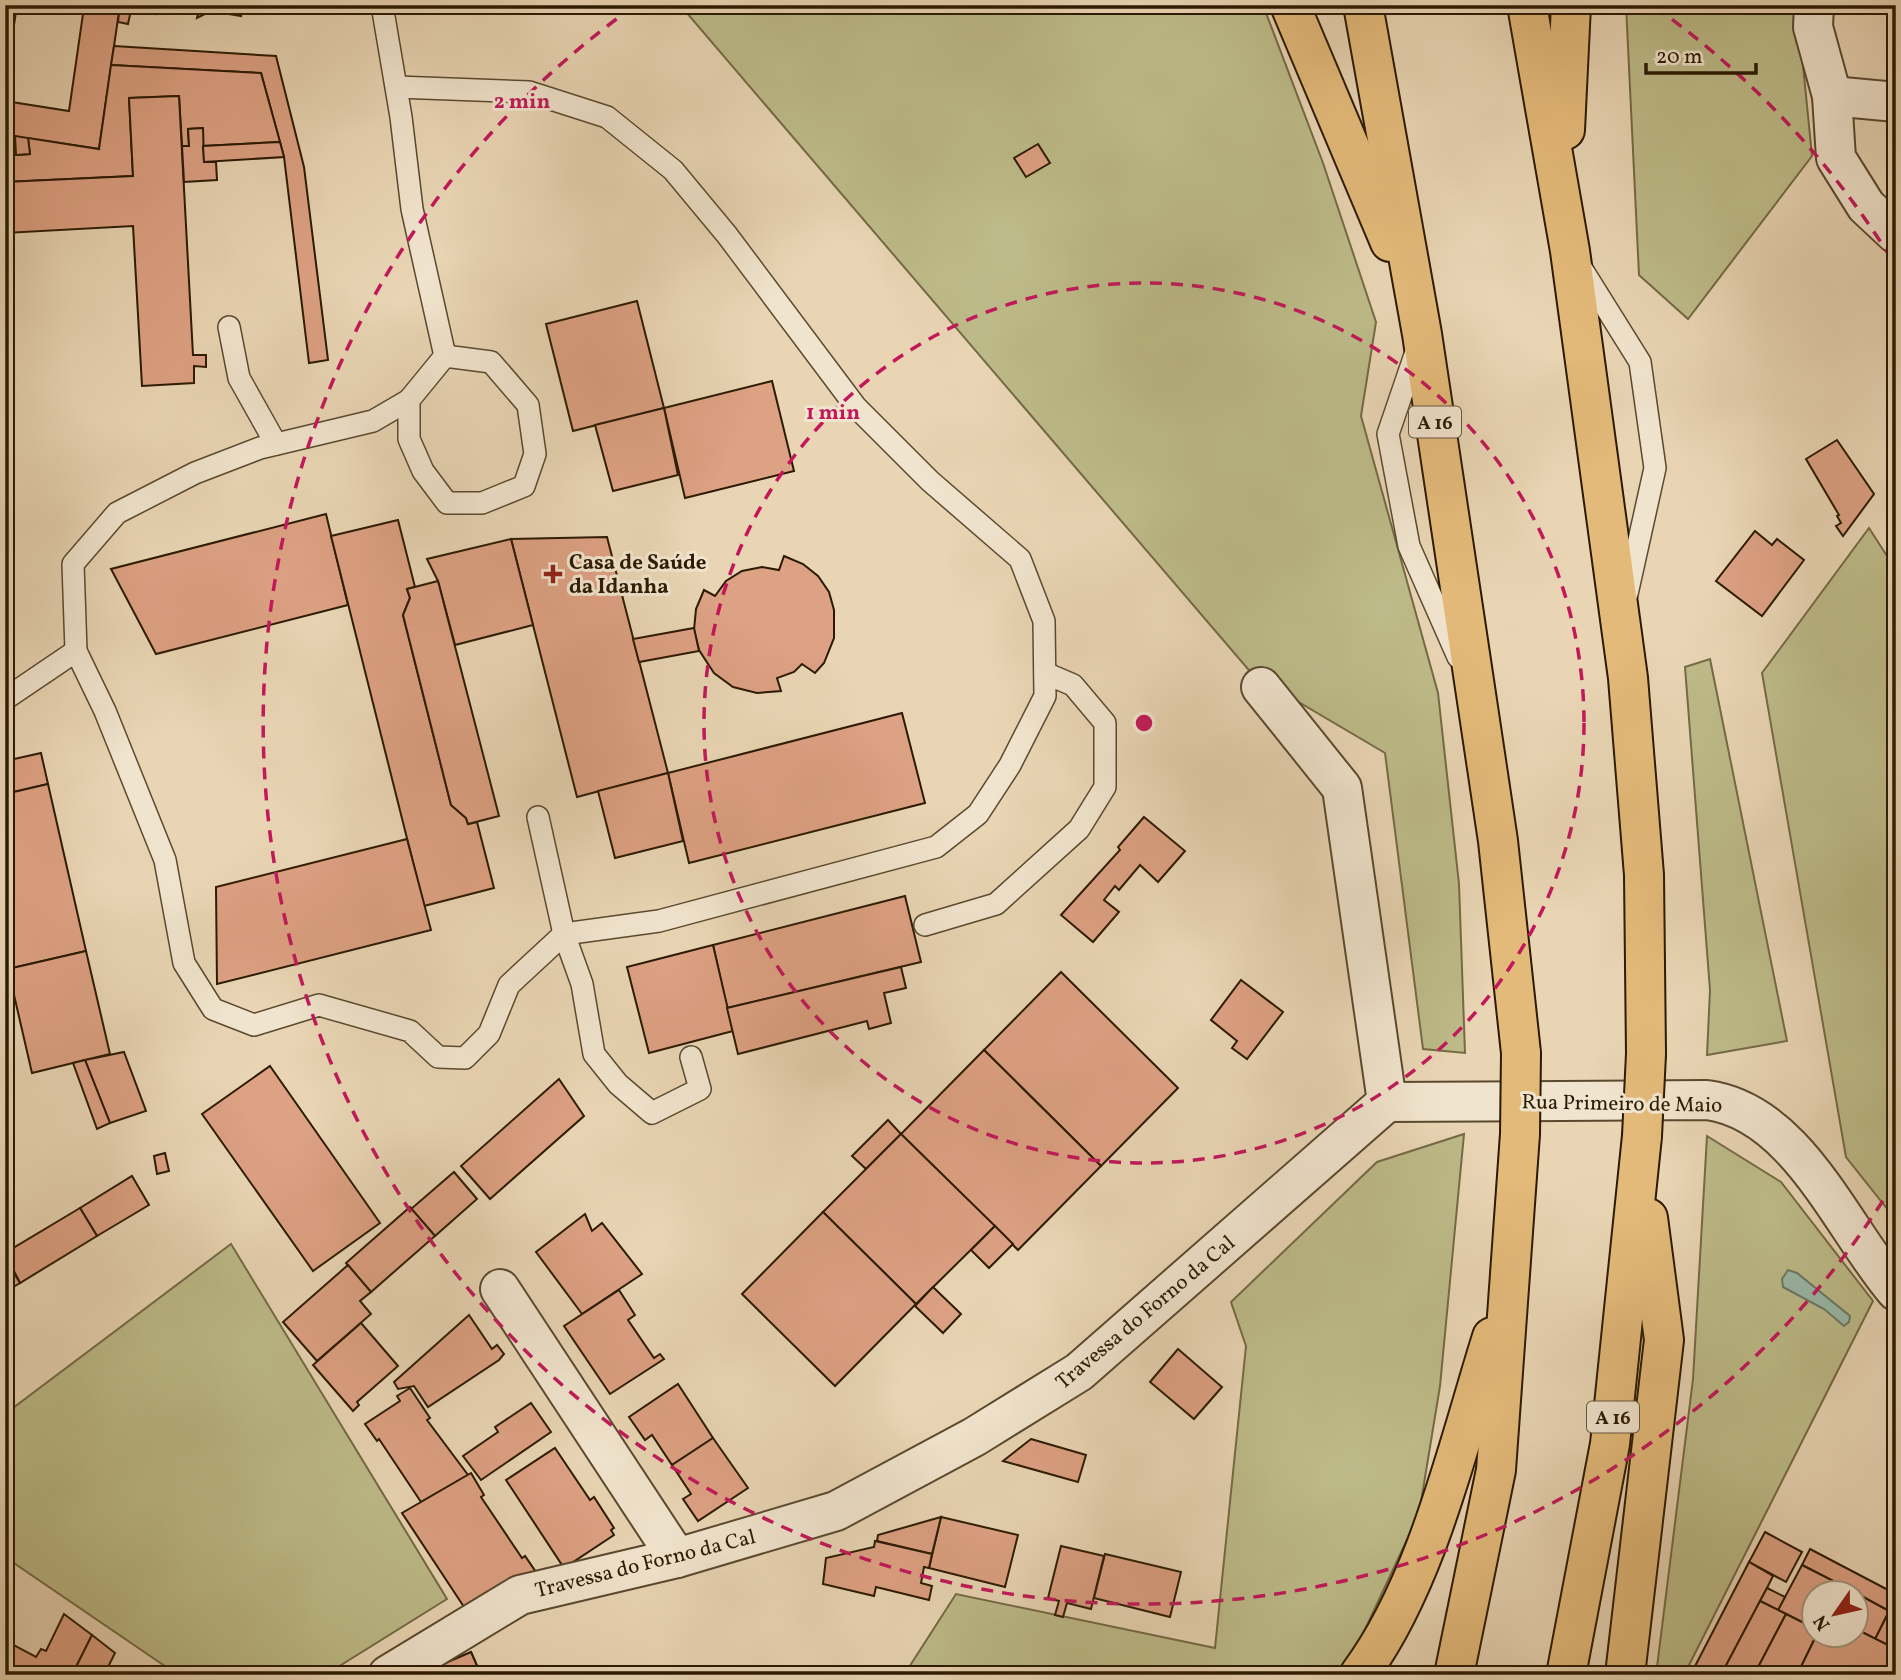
<svg xmlns="http://www.w3.org/2000/svg" width="1901" height="1680" viewBox="0 0 1901 1680" font-family="Vollkorn,serif">
	<style>
		.green { fill: #bdbb89; stroke: #746a46; stroke-width: 2 }
		.water { fill: #99b9a8; stroke: #6d7966; stroke-width: 2 }
		.building { fill: #dda183; stroke: #2b1a02; stroke-width: 2 }
		.lines { fill: none; stroke-linecap: round; stroke-linejoin: round }
		.service-casing { stroke: #5a492e; stroke-width: 24 }
		.minor-casing { stroke: #5a492e; stroke-width: 42 }
		.motorway-casing { stroke: #2b1a02; stroke-width: 42 }
		.service { stroke: #f1e4ce; stroke-width: 21 }
		.minor { stroke: #f1e4ce; stroke-width: 38 }
		.motorway { stroke: #e4ba7a; stroke-width: 38 }
		.motorway-bridge-casing { stroke: #2b1a02; stroke-width: 42; stroke-linecap: butt }
		.motorway-bridge { stroke: #e4ba7a; stroke-width: 38 }
		.ring { fill: none; stroke: #c2185b; stroke-width: 3.5; stroke-dasharray: 12 9 }
		.poi-dot { fill: #8f2418; stroke: #f1e4ce; stroke-width: 2.5 }
		.labels { text-anchor: middle; stroke-width: 6; stroke-linejoin: round; paint-order: stroke }
		.shield { fill: #f1e4ce; stroke: #66573f; stroke-width: 2 }
		.shield-label { font-size: 19px; font-weight: bold; fill: #2b1a02 }
		.poi-label { font-size: 21px; font-weight: bold; fill: #2b1a02; stroke: #f1e4ce; text-anchor: start }
		.street-label { font-size: 21px; fill: #2b1a02; stroke: #f1e4ce }
		.centre { fill: #c2185b; stroke: #f1e4ce; stroke-width: 3.5 }
		.ring-label { font-size: 21px; text-anchor: middle; font-weight: bold; fill: #c2185b; stroke: #f1e4ce; stroke-width: 6; stroke-linejoin: round; paint-order: stroke }
	</style>
	<rect width="100%" height="100%" fill="#e9d5b4"/>
	<filter id="stains"><feTurbulence type="fractalNoise" baseFrequency=".00286" numOctaves="4"/><feColorMatrix values="0 0 0 0 .2 0 0 0 0 .09 0 0 0 0 .02 0 0 0 .5 -.17"/></filter>
	<radialGradient id="worn" r=".72"><stop offset=".6" stop-color="#630" stop-opacity="0"/><stop offset="1" stop-color="#630" stop-opacity=".3"/></radialGradient>
	<g class="green">
		<polygon points="680,5 1263,5 1323,163 1376,322 1361,416 1438,693 1459,884 1465,1053 1423,1049 1385,753 1253,675"/>
		<polygon points="1626,5 1797,5 1812,156 1688,319 1639,275"/>
		<polygon points="1869,528 1896,570 1896,1220 1846,1157 1762,673"/>
		<polygon points="1710,659 1787,1041 1707,1055 1710,990 1685,667"/>
		<polygon points="1464,1134 1440,1386 1419,1514 1354,1653 1336,1675 904,1675 956,1594 1215,1648 1246,1346 1231,1302 1377,1162"/>
		<polygon points="1707,1136 1781,1182 1873,1301 1684,1675 1656,1675 1693,1379"/>
		<polygon points="231,1244 447,1599 325,1675 178,1675 5,1557 5,1414"/>
	</g>
	<polygon class="water" points="1788,1270 1797,1273 1850,1316 1849,1322 1844,1326 1824,1309 1783,1287 1782,1279"/>
	<g class="building">
		<polygon points="5,5 17,5 5,86"/>
		<polygon points="70,5 120,5 99,149 5,135 5,101 69,111 84,7"/>
		<polygon points="120,5 157,5 156,14 131,10 128,24 118,22"/>
		<polygon points="200,5 242,5 241,16 211,11 197,18"/>
		<polygon points="114,46 276,56 304,167 328,360 309,363 284,157 261,73 111,65"/>
		<polygon points="111,65 261,73 280,142 203,146 203,128 188,129 189,146 182,146 179,96 129,98 133,176 5,182 5,135 15,136 16,155 30,154 28,138 99,149"/>
		<polygon points="179,96 193,355 206,355 206,367 194,366 194,383 142,386 133,226 5,233 5,182 133,176 129,98"/>
		<polygon points="203,128 204,162 216,162 217,180 184,182 182,146 189,146 188,129"/>
		<polygon points="15,136 28,138 30,154 16,155"/>
		<polygon points="280,142 284,157 204,162 203,146"/>
		<polygon points="1038,144 1050,163 1026,177 1014,158"/>
		<polygon points="637,301 664,408 573,431 546,324"/>
		<polygon points="772,381 794,471 685,498 664,408"/>
		<polygon points="664,408 678,475 613,491 595,425"/>
		<polygon points="1837,440 1874,494 1843,536 1836,526 1841,523 1837,516 1839,515 1806,459"/>
		<polygon points="326,514 348,605 156,654 111,569"/>
		<polygon points="398,520 415,587 407,589 410,598 403,615 451,805 466,818 468,824 477,822 494,888 424,906 331,536"/>
		<polygon points="1755,531 1772,545 1777,539 1804,560 1762,616 1716,581"/>
		<polygon points="607,537 668,773 577,797 511,539"/>
		<polygon points="511,539 533,625 455,645 438,581 427,559"/>
		<polygon points="784,556 803,564 818,576 829,592 834,610 834,638 824,663 815,673 802,664 794,672 777,678 781,691 757,693 733,687 714,673 699,650 694,630 696,609 704,590 715,596 726,581 742,571 762,567 779,570"/>
		<polygon points="438,581 499,816 468,824 466,818 451,805 403,615 410,598 407,589"/>
		<polygon points="694,628 699,651 639,662 633,639"/>
		<polygon points="902,713 925,803 689,863 668,773"/>
		<polygon points="41,753 48,784 5,794 5,761"/>
		<polygon points="668,773 683,841 615,858 598,791"/>
		<polygon points="48,784 86,951 8,969 5,958 5,794"/>
		<polygon points="1144,817 1185,851 1158,882 1140,865 1119,890 1115,886 1104,900 1119,912 1093,942 1061,915 1120,850 1118,847"/>
		<polygon points="407,839 431,930 217,984 216,887"/>
		<polygon points="905,896 921,962 727,1008 713,945"/>
		<polygon points="713,945 733,1031 649,1053 627,967"/>
		<polygon points="86,951 110,1054 32,1073 8,969"/>
		<polygon points="901,967 906,988 884,993 891,1023 869,1029 867,1021 738,1054 727,1008"/>
		<polygon points="1061,972 1178,1088 1101,1166 984,1050"/>
		<polygon points="1241,980 1283,1012 1247,1059 1232,1048 1237,1041 1211,1020"/>
		<polygon points="984,1050 1101,1166 1018,1250 901,1134"/>
		<polygon points="124,1052 146,1111 110,1123 85,1060"/>
		<polygon points="85,1060 110,1123 97,1129 73,1063"/>
		<polygon points="270,1066 380,1223 313,1271 202,1114"/>
		<polygon points="559,1079 584,1116 490,1199 461,1166"/>
		<polygon points="888,1120 901,1134 866,1169 852,1156"/>
		<polygon points="901,1134 995,1226 916,1304 823,1212"/>
		<polygon points="165,1153 169,1171 157,1174 154,1156"/>
		<polygon points="454,1172 477,1199 435,1236 411,1209"/>
		<polygon points="132,1176 149,1205 97,1236 80,1208"/>
		<polygon points="410,1207 435,1236 371,1292 346,1263"/>
		<polygon points="80,1208 97,1236 20,1283 5,1253"/>
		<polygon points="823,1212 916,1304 835,1386 742,1294"/>
		<polygon points="585,1214 592,1231 602,1223 642,1274 582,1314 536,1252"/>
		<polygon points="995,1226 1013,1244 989,1268 971,1250"/>
		<polygon points="5,1258 20,1283 5,1292"/>
		<polygon points="348,1265 371,1292 360,1301 371,1314 317,1361 283,1322"/>
		<polygon points="933,1287 961,1314 943,1333 915,1306"/>
		<polygon points="619,1290 635,1315 628,1320 654,1358 660,1354 664,1359 610,1394 564,1326"/>
		<polygon points="469,1315 492,1349 497,1345 504,1354 499,1360 428,1407 414,1386 398,1389 394,1382"/>
		<polygon points="361,1323 398,1366 357,1402 359,1405 353,1411 313,1365"/>
		<polygon points="1178,1349 1222,1387 1194,1419 1150,1382"/>
		<polygon points="678,1384 713,1438 672,1465 652,1435 645,1440 629,1417"/>
		<polygon points="410,1388 430,1418 427,1420 468,1475 421,1502 379,1439 377,1441 365,1424 400,1401 397,1396"/>
		<polygon points="531,1403 551,1432 481,1480 463,1456 498,1432 495,1427"/>
		<polygon points="713,1438 748,1488 698,1521 683,1499 691,1494 672,1465"/>
		<polygon points="1031,1439 1086,1455 1078,1482 1003,1461"/>
		<polygon points="555,1448 590,1500 594,1497 614,1528 611,1530 614,1535 564,1568 506,1480"/>
		<polygon points="471,1473 484,1495 481,1497 522,1558 525,1556 538,1575 468,1613 402,1513"/>
		<polygon points="941,1517 1018,1535 1005,1587 929,1568"/>
		<polygon points="941,1517 932,1554 877,1541 878,1535"/>
		<polygon points="1765,1532 1802,1552 1786,1582 1749,1562"/>
		<polygon points="875,1541 932,1554 929,1568 924,1567 921,1583 932,1586 929,1600 876,1587 874,1596 823,1584 826,1558 874,1547"/>
		<polygon points="1061,1546 1104,1556 1091,1609 1067,1603 1063,1617 1055,1615 1059,1601 1048,1598"/>
		<polygon points="1810,1549 1892,1592 1890,1596 1896,1599 1896,1649 1875,1639 1889,1611 1802,1565"/>
		<polygon points="1105,1554 1181,1572 1170,1617 1094,1598"/>
		<polygon points="1749,1562 1773,1576 1767,1588 1721,1675 1692,1672"/>
		<polygon points="1802,1565 1855,1592 1814,1592 1814,1628 1778,1610"/>
		<polygon points="1767,1588 1785,1597 1778,1610 1760,1601"/>
		<polygon points="1856,1593 1889,1611 1875,1639 1856,1629"/>
		<polygon points="1760,1601 1786,1614 1754,1675 1721,1675"/>
		<polygon points="64,1614 92,1635 72,1675 5,1675 5,1652 10,1643 36,1657 41,1649 46,1651"/>
		<polygon points="1786,1614 1814,1628 1814,1634 1817,1634 1797,1675 1754,1675"/>
		<polygon points="1856,1629 1896,1649 1891,1675 1797,1675 1817,1634 1856,1634"/>
		<polygon points="92,1635 115,1653 104,1675 72,1675"/>
		<polygon points="471,1652 481,1675 439,1675 436,1667"/>
		<polygon points="471,1652 481,1675 439,1675 436,1667"/>
	</g>
	<g class="lines">
		<defs>
			<g id="service">
				<polyline points="382,5 401,117 412,209 445,356"/>
				<polyline points="397,87 529,92 607,117 673,170 727,235 856,407 930,481 1020,559 1044,621 1045,696 1010,765 978,814 936,847 659,921 564,934 509,985 489,1034 465,1058 438,1057 410,1031 319,1005 254,1025 213,1009 184,963 165,860 105,711 76,651 73,564 117,513 195,473 260,448 373,421 409,400"/>
				<polyline points="1580,266 1640,362 1655,468 1627,594"/>
				<polyline points="229,327 239,378 276,444"/>
				<polyline points="1417,349 1388,434 1409,546 1458,657"/>
				<polygon points="445,356 491,362 528,405 535,454 524,486 482,503 447,503 423,471 409,439 409,400"/>
				<polyline points="5,699 76,651"/>
				<polyline points="538,817 564,934 582,984 594,1054 618,1084 652,1113 700,1089 691,1057"/>
				<polyline points="925,925 996,904 1079,829 1105,787 1105,723 1073,685 1045,673"/>
			</g>
			<g id="minor">
				<polyline points="1814,5 1813,27 1832,96 1836,158 1866,206 1896,234"/>
				<polyline points="1832,96 1896,102"/>
				<path d="M 1387,1102 L 1707,1100 C 1797,1112 1842,1228 1896,1291"/>
				<polyline points="500,1289 677,1558"/>
				<polyline points="388,1675 520,1595 677,1558 836,1511 974,1437 1079,1372 1387,1102 1342,788 1261,687"/>
			</g>
			<g id="motorway">
				<polyline points="1290,5 1390,242"/>
				<polyline points="1363,5 1422,334 1498,841 1521,1053"/>
				<polyline points="1527,5 1570,251 1628,678 1644,875 1646,1054"/>
				<polyline points="1565,130 1571,5"/>
				<path d="M 1359,1675 C 1427,1584 1458,1445 1492,1337"/>
				<polyline points="1454,1675 1496,1470 1520,1134"/>
				<polyline points="1566,1675 1610,1444 1642,1136"/>
				<polyline points="1625,1675 1664,1340 1648,1218"/>
			</g>
		</defs>
		<use href="#service" class="service-casing"/>
		<use href="#minor" class="minor-casing"/>
		<use href="#motorway" class="motorway-casing"/>
		<use href="#service" class="service"/>
		<use href="#minor" class="minor"/>
		<use href="#motorway" class="motorway"/>
		<defs>
			<g id="motorway-bridge">
				<polyline points="1520,1134 1521,1053"/>
				<polyline points="1642,1136 1646,1054"/>
			</g>
		</defs>
		<use href="#motorway-bridge" class="motorway-bridge-casing"/>
		<use href="#motorway-bridge" class="motorway-bridge"/>
	</g>
	<g class="ring">
		<circle cx="1144" cy="723" r="440"/>
		<path d="M1894 1183A880 880 0 1 1 633 7M1655 7A880 880 0 0 1 1894 263"/>
	</g>
	<path class="poi-dot" d="M549.5 563.5h7v7h7v7h-7v7h-7v-7h-7v-7h7z"/>
	<g class="labels">
		<g class="shield">
			<rect x="1409" y="406.5" width="52" height="31" rx="5"/>
			<rect x="1587" y="1401.5" width="52" height="31" rx="5"/>
		</g>
		<g class="shield-label">
			<text x="1435" y="429">A 16</text>
			<text x="1613" y="1424">A 16</text>
		</g>
		<g class="poi-label">
			<text x="569" y="569">Casa de Saúde<tspan x="569" dy="24">da Idanha</tspan></text>
		</g>
		<g class="street-label">
			<text transform="translate(1622 1103) rotate(1)" y="7">Rua Primeiro de Maio</text>
			<text transform="translate(1145 1312) rotate(-40)" y="7">Travessa do Forno da Cal</text>
			<text transform="translate(645 1563) rotate(-14)" y="7">Travessa do Forno da Cal</text>
		</g>
	</g>
	<circle cx="1144" cy="723" r="10" class="centre"/>
	<g class="ring-label">
		<text x="522" y="108">2 min</text>
		<text x="833" y="419">1 min</text>
	</g>
	<rect width="1901" height="1680" fill="none" stroke="#e9d5b4" stroke-width="28"/>
	<rect x="7" y="7" width="1887" height="1666" fill="none" stroke="#2b1a02" stroke-width="3.5"/>
	<rect x="14" y="14" width="1873" height="1652" fill="none" stroke="#2b1a02" stroke-width="2"/>
	<g transform="translate(1835 1614) rotate(236)"><circle r="33" fill="#f1e4ce" stroke="#a2937c" stroke-width="2"/>
	<path d="M0-5L12 26L0 18L-12 26Z" fill="#8f2418"/>
	<text y="-10" font-size="19" font-weight="bold" text-anchor="middle" fill="#2b1a02">N</text>
	</g>
	<path d="M1646 63v10h110v-10" fill="none" stroke="#2b1a02" stroke-width="3.5"/>
	<text x="1656" y="63" font-size="21" fill="#2b1a02" stroke="#f1e4ce" stroke-width="5" paint-order="stroke">20 m</text>
	<rect width="100%" height="100%" filter="url(#stains)"/>
	<rect width="100%" height="100%" fill="url(#worn)"/>
</svg>
